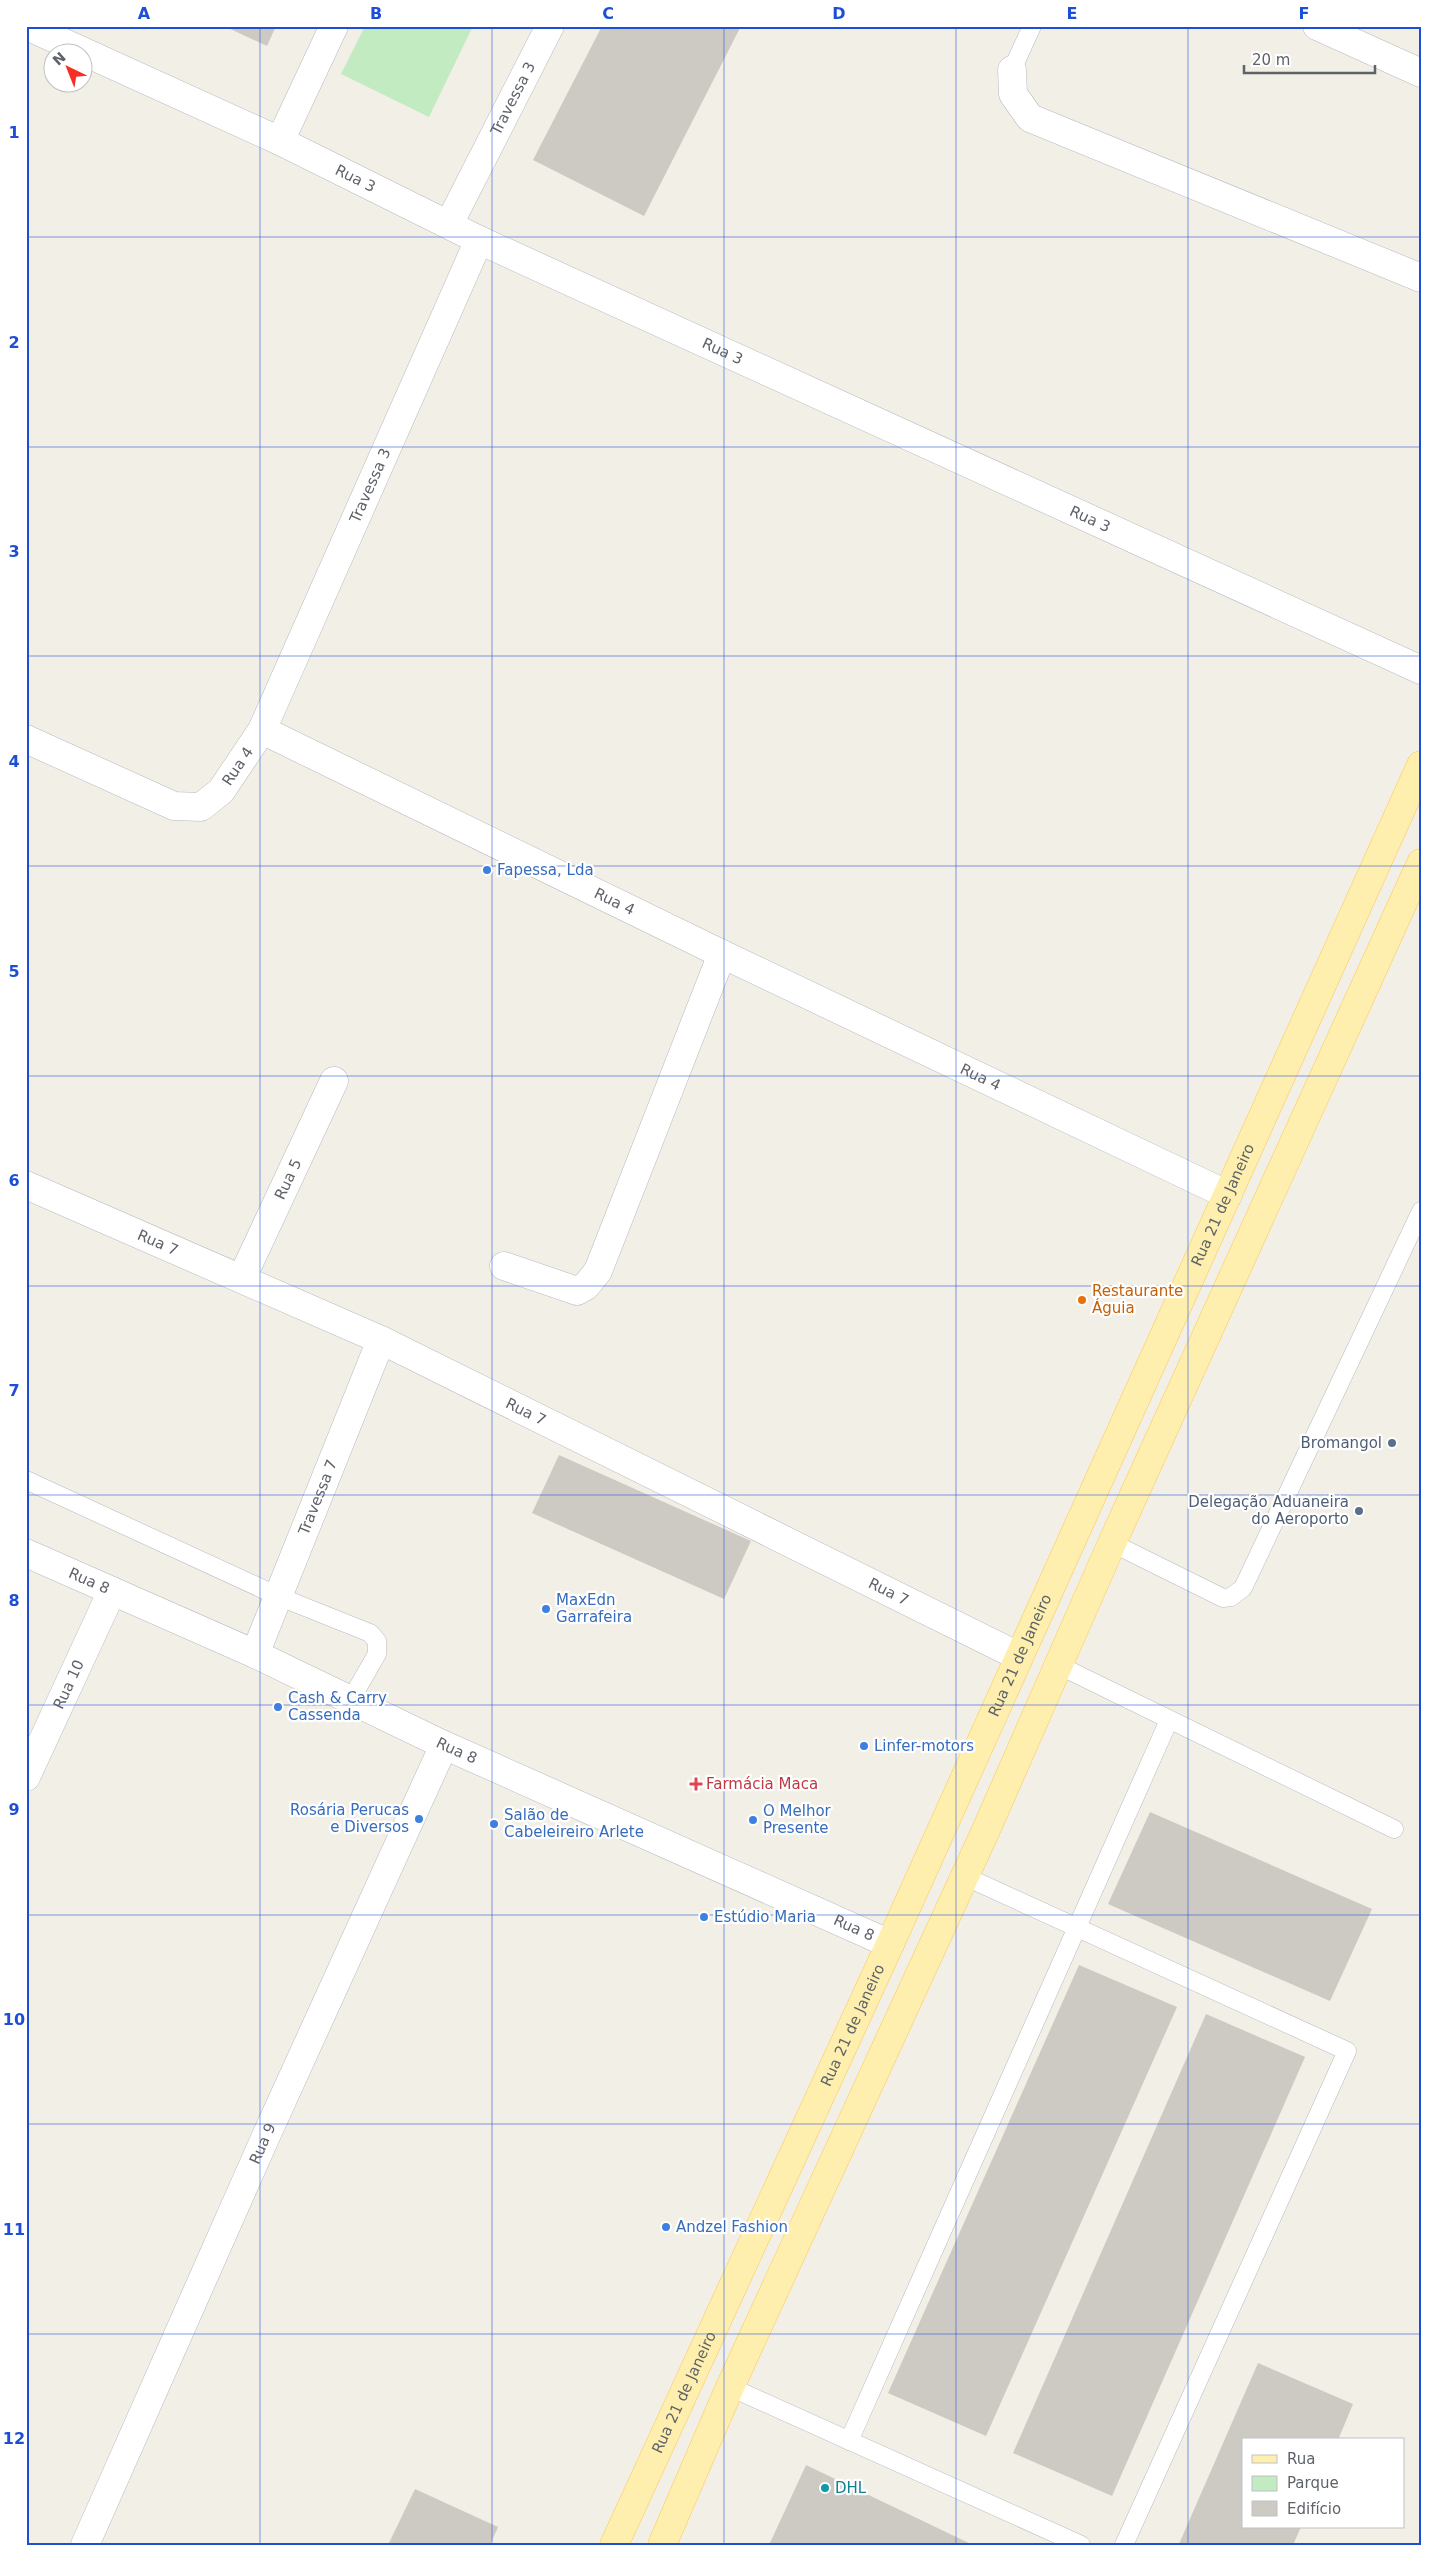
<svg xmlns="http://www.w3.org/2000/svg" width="1447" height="2571" viewBox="0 0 1447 2571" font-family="'DejaVu Sans',sans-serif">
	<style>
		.green { fill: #c3ebc1 }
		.building { fill: #cdcac4 }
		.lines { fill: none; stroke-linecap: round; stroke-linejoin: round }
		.service-casing { stroke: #b7babf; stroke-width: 19 }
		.minor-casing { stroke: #b7babf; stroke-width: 29 }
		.primary-casing { stroke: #ffc852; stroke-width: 29 }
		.service { stroke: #fff; stroke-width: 18 }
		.minor { stroke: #fff; stroke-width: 28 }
		.primary { stroke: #ffefae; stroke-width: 28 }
		.grid { fill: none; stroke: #1d4ed8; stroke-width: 1; stroke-opacity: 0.55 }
		.shop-dot { fill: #3f7fe0; stroke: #fff; stroke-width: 2 }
		.food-dot { fill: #e8710a; stroke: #fff; stroke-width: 2 }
		.service-dot { fill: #5c6f8a; stroke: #fff; stroke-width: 2 }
		.health-dot { fill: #e0444e; stroke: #fff; stroke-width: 2 }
		.culture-dot { fill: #0f9aa8; stroke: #fff; stroke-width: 2 }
		.labels { text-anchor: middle; stroke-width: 4.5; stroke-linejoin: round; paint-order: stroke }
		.street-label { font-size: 15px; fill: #5e6369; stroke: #fff }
		.shop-label { font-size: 15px; fill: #366cbe; stroke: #fff; text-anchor: start }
		.food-label { font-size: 15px; fill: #c56008; stroke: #fff; text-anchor: start }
		.service-label { font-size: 15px; fill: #4e5e75; stroke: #fff; text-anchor: end }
		.health-label { font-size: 15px; fill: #be3a42; stroke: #fff; text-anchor: start }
		.culture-label { font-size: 15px; fill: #0d838f; stroke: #fff; text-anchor: start }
		.neatline { fill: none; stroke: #1d4ed8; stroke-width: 2 }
		.grid-label { font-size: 16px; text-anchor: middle; font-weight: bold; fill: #1d4ed8 }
	</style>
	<rect width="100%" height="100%" fill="#f2efe7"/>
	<polygon class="green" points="365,26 473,26 429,117 341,74"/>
	<g class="building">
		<polygon points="224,26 276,26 267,46"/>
		<polygon points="602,26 741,26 644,216 533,160"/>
		<polygon points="559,1455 751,1541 724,1599 532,1513"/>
		<polygon points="1150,1812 1372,1909 1330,2001 1108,1904"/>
		<polygon points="1079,1965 1177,2007 986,2436 888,2393"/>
		<polygon points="1206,2014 1305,2057 1112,2496 1013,2453"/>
		<polygon points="1258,2363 1353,2404 1338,2440 1243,2440 1243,2527 1301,2527 1293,2545 1179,2544"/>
		<polygon points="806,2465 973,2545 769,2545"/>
		<polygon points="415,2489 498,2527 490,2545 388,2545"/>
	</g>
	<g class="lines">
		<defs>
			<g id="service">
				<polyline points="1012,70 1032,26"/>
				<polyline points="26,1480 280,1597 370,1633 377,1641 377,1654 350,1701"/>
				<polyline points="1112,1543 1223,1598 1231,1597 1243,1588 1421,1211"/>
				<polyline points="1058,1665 1394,1829"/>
				<polyline points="964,1876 1347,2051 1124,2545"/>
				<polyline points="730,2387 1081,2545"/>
				<polyline points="849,2441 1169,1720"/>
			</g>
			<g id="minor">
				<path id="s1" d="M 27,26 L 280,141 L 479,240 L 1421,670"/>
				<polyline points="1317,26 1421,73"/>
				<polyline points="1012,70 1013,94 1030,118 1421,278"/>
				<polyline points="280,141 334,26"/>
				<path id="s2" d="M 449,224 L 550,26"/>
				<path id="s3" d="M 262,730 L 722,954 L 1228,1195"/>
				<path id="s4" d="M 26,739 L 174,806 L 201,807 L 221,791 L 262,730 L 479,240"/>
				<path id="s5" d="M 26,1185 L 381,1340 L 1018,1656"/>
				<polyline points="504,1266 577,1291 586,1286 598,1271 722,954"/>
				<path id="s6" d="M 242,1278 L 334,1081"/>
				<path id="s7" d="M 26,1553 L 255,1654 L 444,1745 L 890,1944"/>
				<path id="s8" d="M 255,1654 L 381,1340"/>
				<path id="s9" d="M 26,1777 L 112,1591"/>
				<path id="s10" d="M 85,2545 L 266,2136 L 444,1745"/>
			</g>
			<g id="primary">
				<path id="s11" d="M 614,2545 L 890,1944 L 1421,765"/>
				<polyline points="662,2545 730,2387 986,1830 1112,1543 1421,863"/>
			</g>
		</defs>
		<use href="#service" class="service-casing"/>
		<use href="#minor" class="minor-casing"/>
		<use href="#primary" class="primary-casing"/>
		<use href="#service" class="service"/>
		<use href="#minor" class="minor"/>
		<use href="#primary" class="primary"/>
	</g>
	<path class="grid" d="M 260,26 L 260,2545M 492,26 L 492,2545M 724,26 L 724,2545M 956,26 L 956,2545M 1188,26 L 1188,2545M 26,237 L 1421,237M 26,447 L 1421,447M 26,656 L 1421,656M 26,866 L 1421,866M 26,1076 L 1421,1076M 26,1286 L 1421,1286M 26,1495 L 1421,1495M 26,1705 L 1421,1705M 26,1915 L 1421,1915M 26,2124 L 1421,2124M 26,2334 L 1421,2334"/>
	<g class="shop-dot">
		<circle cx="487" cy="870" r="5"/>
		<circle cx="546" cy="1609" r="5"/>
		<circle cx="278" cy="1707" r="5"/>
		<circle cx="864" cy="1746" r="5"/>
		<circle cx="419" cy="1819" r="5"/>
		<circle cx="753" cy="1820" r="5"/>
		<circle cx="494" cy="1824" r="5"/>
		<circle cx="704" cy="1917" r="5"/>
		<circle cx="666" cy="2227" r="5"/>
	</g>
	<circle class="food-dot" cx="1082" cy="1300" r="5"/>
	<g class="service-dot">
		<circle cx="1392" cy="1443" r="5"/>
		<circle cx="1359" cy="1511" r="5"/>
	</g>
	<path class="health-dot" d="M693.5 1776.5h5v5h5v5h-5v5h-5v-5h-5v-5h5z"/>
	<circle class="culture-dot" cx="825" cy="2488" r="5"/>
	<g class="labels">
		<g class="street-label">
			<text dy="5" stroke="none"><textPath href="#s2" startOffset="141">Travessa 3</textPath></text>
			<text dy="5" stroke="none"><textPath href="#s1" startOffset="362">Rua 3</textPath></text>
			<text dy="5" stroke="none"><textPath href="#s1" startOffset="768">Rua 3</textPath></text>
			<text dy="5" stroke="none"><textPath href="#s4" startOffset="556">Travessa 3</textPath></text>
			<text dy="5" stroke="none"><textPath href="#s1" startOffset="1172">Rua 3</textPath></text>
			<text dy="5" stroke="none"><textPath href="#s4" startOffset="245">Rua 4</textPath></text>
			<text dy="5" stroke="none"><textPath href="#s3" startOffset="392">Rua 4</textPath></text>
			<text dy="5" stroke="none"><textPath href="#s3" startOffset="798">Rua 4</textPath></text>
			<text dy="5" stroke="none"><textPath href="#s6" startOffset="109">Rua 5</textPath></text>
			<text dy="5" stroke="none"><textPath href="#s11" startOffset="1472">Rua 21 de Janeiro</textPath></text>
			<text dy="5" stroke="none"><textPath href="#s5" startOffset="144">Rua 7</textPath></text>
			<text dy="5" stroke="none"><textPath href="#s5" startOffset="549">Rua 7</textPath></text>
			<text dy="5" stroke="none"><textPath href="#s8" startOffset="169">Travessa 7</textPath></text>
			<text dy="5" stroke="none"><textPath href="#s7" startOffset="69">Rua 8</textPath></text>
			<text dy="5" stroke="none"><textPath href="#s5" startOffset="954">Rua 7</textPath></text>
			<text dy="5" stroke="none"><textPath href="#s11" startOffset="978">Rua 21 de Janeiro</textPath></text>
			<text dy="5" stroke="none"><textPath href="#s9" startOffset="102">Rua 10</textPath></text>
			<text dy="5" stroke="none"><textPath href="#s7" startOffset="474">Rua 8</textPath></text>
			<text dy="5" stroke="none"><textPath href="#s7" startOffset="909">Rua 8</textPath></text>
			<text dy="5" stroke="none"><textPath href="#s11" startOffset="572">Rua 21 de Janeiro</textPath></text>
			<text dy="5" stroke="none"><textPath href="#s10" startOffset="439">Rua 9</textPath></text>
			<text dy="5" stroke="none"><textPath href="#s11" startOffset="168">Rua 21 de Janeiro</textPath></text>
		</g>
		<g class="shop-label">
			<text x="497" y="875">Fapessa, Lda</text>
			<text x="556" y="1605">MaxEdn<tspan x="556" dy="17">Garrafeira</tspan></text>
			<text x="288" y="1703">Cash &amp; Carry<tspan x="288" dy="17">Cassenda</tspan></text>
			<text x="874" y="1751">Linfer-motors</text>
			<text x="409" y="1815" text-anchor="end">Rosária Perucas<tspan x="409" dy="17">e Diversos</tspan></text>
			<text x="763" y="1816">O Melhor<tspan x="763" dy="17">Presente</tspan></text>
			<text x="504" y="1820">Salão de<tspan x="504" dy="17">Cabeleireiro Arlete</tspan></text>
			<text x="714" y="1922">Estúdio Maria</text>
			<text x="676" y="2232">Andzel Fashion</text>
		</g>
		<g class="food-label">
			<text x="1092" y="1296">Restaurante<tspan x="1092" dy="17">Águia</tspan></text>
		</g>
		<g class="service-label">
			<text x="1382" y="1448">Bromangol</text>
			<text x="1349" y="1507">Delegação Aduaneira<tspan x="1349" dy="17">do Aeroporto</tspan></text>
		</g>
		<g class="health-label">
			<text x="706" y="1789">Farmácia Maca</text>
		</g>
		<g class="culture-label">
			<text x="835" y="2493">DHL</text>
		</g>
	</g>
	<rect width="1447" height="2571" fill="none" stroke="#ffffff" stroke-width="55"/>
	<rect x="1242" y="2438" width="162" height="90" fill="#ffffff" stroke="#bfc1c3"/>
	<rect x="1252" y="2455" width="25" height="8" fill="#ffefae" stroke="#bfc1c3"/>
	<text x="1287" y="2464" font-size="15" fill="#5e6369">Rua</text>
	<rect x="1252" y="2476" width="25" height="15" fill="#c3ebc1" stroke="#bfc1c3"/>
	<text x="1287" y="2488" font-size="15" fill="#5e6369">Parque</text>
	<rect x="1252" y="2501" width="25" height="15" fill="#cdcac4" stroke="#bfc1c3"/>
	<text x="1287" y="2514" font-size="15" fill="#5e6369">Edifício</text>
	<g transform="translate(68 68) rotate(317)"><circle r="24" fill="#ffffff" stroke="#bfc1c3"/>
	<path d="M0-4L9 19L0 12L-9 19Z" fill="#fa2d24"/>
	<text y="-8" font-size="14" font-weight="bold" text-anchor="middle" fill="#5e6369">N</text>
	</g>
	<path d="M1244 65v8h131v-8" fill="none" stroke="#5e6369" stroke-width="2.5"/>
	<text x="1252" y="65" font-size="15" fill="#5e6369" stroke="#ffffff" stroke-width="4" paint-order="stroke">20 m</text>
	<rect x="28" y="28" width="1392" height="2516" class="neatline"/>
	<g class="grid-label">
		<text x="144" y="19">A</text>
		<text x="376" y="19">B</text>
		<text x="608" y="19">C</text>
		<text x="839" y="19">D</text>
		<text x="1072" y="19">E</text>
		<text x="1304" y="19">F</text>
		<text x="14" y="138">1</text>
		<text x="14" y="348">2</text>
		<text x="14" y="557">3</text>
		<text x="14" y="767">4</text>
		<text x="14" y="977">5</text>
		<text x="14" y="1186">6</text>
		<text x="14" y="1396">7</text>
		<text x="14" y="1606">8</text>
		<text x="14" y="1815">9</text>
		<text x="14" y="2025">10</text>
		<text x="14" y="2235">11</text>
		<text x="14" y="2444">12</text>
	</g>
</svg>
